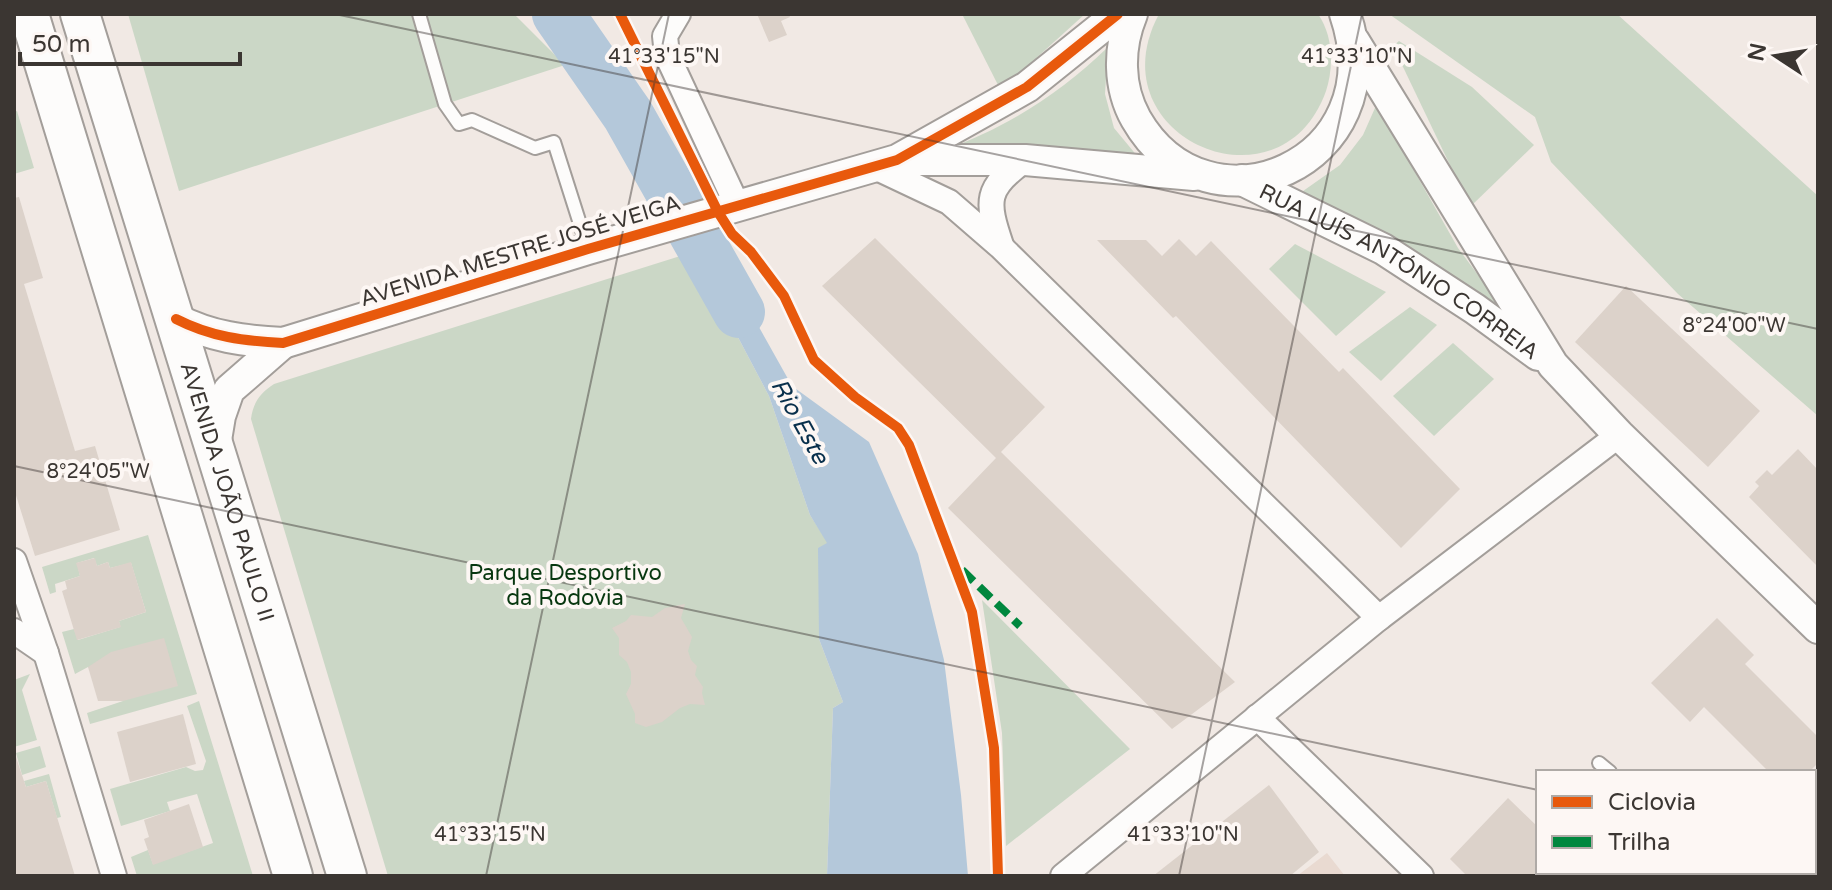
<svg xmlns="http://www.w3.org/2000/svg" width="1832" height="890" viewBox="0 0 1832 890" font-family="'Varela Round',sans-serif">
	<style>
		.built { fill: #e9dad1 }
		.green { fill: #cbd7c6 }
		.water { fill: #b4c8da }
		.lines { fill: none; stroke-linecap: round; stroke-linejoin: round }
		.river { stroke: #b4c8da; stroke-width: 52 }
		.building { fill: #dcd2ca }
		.service-casing { stroke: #a39e9a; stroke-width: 16 }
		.minor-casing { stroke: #a39e9a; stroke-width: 28 }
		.tertiary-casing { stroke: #a39e9a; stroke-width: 34 }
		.primary-casing { stroke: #a39e9a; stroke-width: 42 }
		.service { stroke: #fdfcfb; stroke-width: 12 }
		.minor { stroke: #fdfcfb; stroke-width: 24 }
		.tertiary { stroke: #fdfcfb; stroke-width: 30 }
		.primary { stroke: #fdfcfb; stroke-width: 38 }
		.quiet { stroke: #00873e; stroke-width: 8; stroke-dasharray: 16 8; stroke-linecap: butt }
		.cycleway-casing { stroke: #fdf7f4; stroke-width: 15 }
		.cycleway { stroke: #e8590c; stroke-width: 10 }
		.ticks { fill: none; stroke: #3b3632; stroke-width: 2; stroke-opacity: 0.45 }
		.labels { text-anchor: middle; stroke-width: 8; stroke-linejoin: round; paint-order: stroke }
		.street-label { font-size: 22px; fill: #3b3632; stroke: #fdf7f4 }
		.park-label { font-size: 22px; fill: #07370f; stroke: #fdf7f4 }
		.water-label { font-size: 24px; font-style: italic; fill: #09304c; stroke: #fdf7f4 }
		.ticks-label { font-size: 20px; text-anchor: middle; fill: #3b3632; stroke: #fdf7f4; stroke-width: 8; stroke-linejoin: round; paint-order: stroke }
	</style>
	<rect width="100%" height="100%" fill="#f1e9e4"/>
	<polygon class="built" points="1327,853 1345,876 1297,876"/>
	<g class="green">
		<polygon points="128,14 514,14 565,65 179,191"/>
		<polygon points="962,14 1085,14 1023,70 998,85"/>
		<path d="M 1159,14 L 1318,14 C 1333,35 1334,67 1326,91 C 1281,218 1093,137 1159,14 Z"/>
		<polygon points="1389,14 1617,14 1818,196 1818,416 1678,294 1551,162 1535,117"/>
		<polygon points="1399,41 1472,87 1534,145 1470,207 1393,46"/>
		<path d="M 1108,47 L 1105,94 L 1114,128 L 1138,157 L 944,150 C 1006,128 1061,93 1108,47 Z"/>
		<polygon points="1379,99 1395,137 1458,248 1524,337 1296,196 1340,165 1363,135"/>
		<polygon points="17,111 34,168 14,174 14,112"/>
		<polygon points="1295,244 1386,292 1336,336 1269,269"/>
		<path d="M 693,252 L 769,396 L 810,515 L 828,543 L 819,639 L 843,702 L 833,708 L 827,876 L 388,876 L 251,419 C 253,403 260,393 274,384 Z"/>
		<polygon points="1410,307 1437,325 1381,381 1349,352"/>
		<polygon points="1453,343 1494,379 1434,436 1393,396"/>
		<polygon points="148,535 197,694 90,724 87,713 123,701 88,667 75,674 62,632 74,629 78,640 120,627 119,621 146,612 131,563 110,568 108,562 97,566 94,558 77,563 80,576 55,584 56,592 50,594 42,567"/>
		<polygon points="982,600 1130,749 1006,846 1002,733"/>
		<polygon points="30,674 22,690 37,740 14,747 14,680"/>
		<polygon points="199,701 253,876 137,876 131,857 148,850 153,864 213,843 197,794 167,802 170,811 121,826 110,789 186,767 195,771 203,770 206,761 187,706"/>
		<polygon points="40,746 46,767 22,775 16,753"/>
		<polygon points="49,774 61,817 57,818 46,781 26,787 24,781"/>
	</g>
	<g class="water">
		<path d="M 543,14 L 576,14 L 595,41 L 683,192 L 662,197 C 627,132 592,70 543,14 Z"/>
		<polygon points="714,247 792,386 869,442 918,554 944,660 961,795 968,876 827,876 833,708 843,702 819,639 818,548 827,543 810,515 769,396 693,252"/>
	</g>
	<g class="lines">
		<polyline class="river" points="558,14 628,115 739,312"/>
	</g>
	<g class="building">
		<polygon points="757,14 789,14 790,17 781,21 787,35 769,42"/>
		<polygon points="19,197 43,278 24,284 75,451 95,446 120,530 35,556 14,489 14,198"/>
		<polygon points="875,238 1045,407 1001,452 1235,682 1172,729 948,508 996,458 822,286"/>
		<polygon points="1179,239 1196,256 1211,241 1339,372 1343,368 1460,489 1401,548 1176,316 1173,318 1097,240 1146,240 1162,256"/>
		<polygon points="1626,286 1760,411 1708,467 1575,342"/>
		<polygon points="1798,449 1818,470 1818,567 1749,497 1759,486 1755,482 1767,470 1772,475"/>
		<polygon points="95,558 97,566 108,562 110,568 131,562 146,612 119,621 121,627 77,640 62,591 67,589 65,581 80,576 76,563"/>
		<polygon points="685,604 681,618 692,637 688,651 691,660 697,666 695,675 703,687 702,693 705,705 690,704 680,708 662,722 646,727 635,723 635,714 626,694 631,684 631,672 627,662 619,655 619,638 612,628 626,621 631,615 652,617 665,608"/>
		<polygon points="1717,618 1754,655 1745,664 1818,737 1818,763 1809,772 1769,772 1704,707 1690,722 1651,683"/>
		<polygon points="164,638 178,686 123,701 98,701 88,667 111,652"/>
		<polygon points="183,714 196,764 130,782 117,732"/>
		<polygon points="14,751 26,787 46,781 75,876 14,876"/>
		<polygon points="1269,785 1319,852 1290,876 1153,876"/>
		<polygon points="1508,798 1538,827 1538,872 1585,872 1589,876 1467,876 1450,859"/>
		<polygon points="189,804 203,847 153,865 144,839 149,837 144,820"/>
	</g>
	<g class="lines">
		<defs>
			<g id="service">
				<polyline points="419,14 445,104 459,124 472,120 535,148 554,142 588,249"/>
				<polyline points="1599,763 1610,772"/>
				<polyline points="1814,814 1818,809"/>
				<polyline points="1731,872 1736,876"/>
				<polyline points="1758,876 1762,872"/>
			</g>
			<g id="minor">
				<polyline points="678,14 665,36 667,55 738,207"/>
				<polyline points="875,167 949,202 1001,247 1379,618"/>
				<path d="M 1001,245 C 986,201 985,188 1025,160"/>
				<polyline points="14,561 46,653 114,876"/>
				<polyline points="14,631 46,653"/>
				<polyline points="1257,717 1421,876"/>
				<polyline points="1063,876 1379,618 1619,435"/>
			</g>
			<g id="tertiary">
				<path d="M 1132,14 C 1118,48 1118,87 1136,119 C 1208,244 1396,163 1345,14"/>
				<polyline points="1354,41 1553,365 1619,435 1818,628"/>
				<polyline points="899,160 1025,160 1194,175"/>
				<path id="s1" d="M 1242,180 L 1383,249 L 1475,309 L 1538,355"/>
				<path d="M 176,319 C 211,337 244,341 283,343 L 588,249 L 897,160 L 1027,87 L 1118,14"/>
				<polyline points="215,446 220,416 229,390 283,343"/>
			</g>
			<g id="primary">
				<polyline points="29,14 293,876"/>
				<path id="s2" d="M 80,14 L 347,876"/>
			</g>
		</defs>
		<use href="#service" class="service-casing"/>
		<use href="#minor" class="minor-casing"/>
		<use href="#tertiary" class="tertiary-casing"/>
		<use href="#primary" class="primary-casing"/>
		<use href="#service" class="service"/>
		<use href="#minor" class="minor"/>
		<use href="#tertiary" class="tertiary"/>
		<use href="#primary" class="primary"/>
		<polyline class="quiet" points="962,570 1020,626"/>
		<defs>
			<g id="cycleway">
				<polyline points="620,14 718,212 732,234 751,252 784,296 814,360 855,397 898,428 909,445 972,612 994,748 998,876"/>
				<path d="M 176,319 C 211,337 244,341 283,343 L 588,249 L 897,160 L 1027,87 L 1118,14"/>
			</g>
		</defs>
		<use href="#cycleway" class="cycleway-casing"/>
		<use href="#cycleway" class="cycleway"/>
	</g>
	<path class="ticks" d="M 335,14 L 1818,329M 14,466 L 1538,790M 1814,849 L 1818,850M 486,876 L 669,14M 1179,876 L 1362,14"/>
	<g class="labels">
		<g class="street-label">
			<text transform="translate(520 250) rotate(-17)" y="8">AVENIDA MESTRE JOSÉ VEIGA</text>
			<text dy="8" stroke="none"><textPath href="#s1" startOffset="182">RUA LUÍS ANTÓNIO CORREIA</textPath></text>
			<text dy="8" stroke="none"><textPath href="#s2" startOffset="500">AVENIDA JOÃO PAULO II</textPath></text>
		</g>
		<g class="park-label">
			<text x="565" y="580">Parque Desportivo<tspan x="565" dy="25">da Rodovia</tspan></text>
		</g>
		<g class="water-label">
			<text transform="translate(800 421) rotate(61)" y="8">Rio Este</text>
		</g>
	</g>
	<g class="ticks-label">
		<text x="664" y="63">41°33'15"N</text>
		<text x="1357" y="63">41°33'10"N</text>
		<text x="1734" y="332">8°24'00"W</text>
		<text x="98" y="478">8°24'05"W</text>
		<text x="490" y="841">41°33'15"N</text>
		<text x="1183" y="841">41°33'10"N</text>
	</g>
	<rect width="1832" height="890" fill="none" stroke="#3b3632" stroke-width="32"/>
	<rect x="1536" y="770" width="280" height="104" fill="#fdf7f4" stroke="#afaaa6" stroke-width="2"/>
	<rect x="1552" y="796" width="40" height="12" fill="#e8590c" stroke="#afaaa6" stroke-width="2"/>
	<text x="1608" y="810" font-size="24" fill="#3b3632">Ciclovia</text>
	<rect x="1552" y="836" width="40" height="12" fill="#00873e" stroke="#afaaa6" stroke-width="2"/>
	<text x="1608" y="850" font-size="24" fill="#3b3632">Trilha</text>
	<g transform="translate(1776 56) rotate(282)" stroke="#fdf7f4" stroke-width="6" paint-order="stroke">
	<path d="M0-6L14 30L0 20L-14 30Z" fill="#3b3632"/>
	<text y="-12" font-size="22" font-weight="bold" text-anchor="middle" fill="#3b3632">N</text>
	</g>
	<path d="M20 52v12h220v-12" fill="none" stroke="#3b3632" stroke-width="4"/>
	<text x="32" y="52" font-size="24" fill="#3b3632" stroke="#fdf7f4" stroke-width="6" paint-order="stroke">50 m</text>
</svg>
